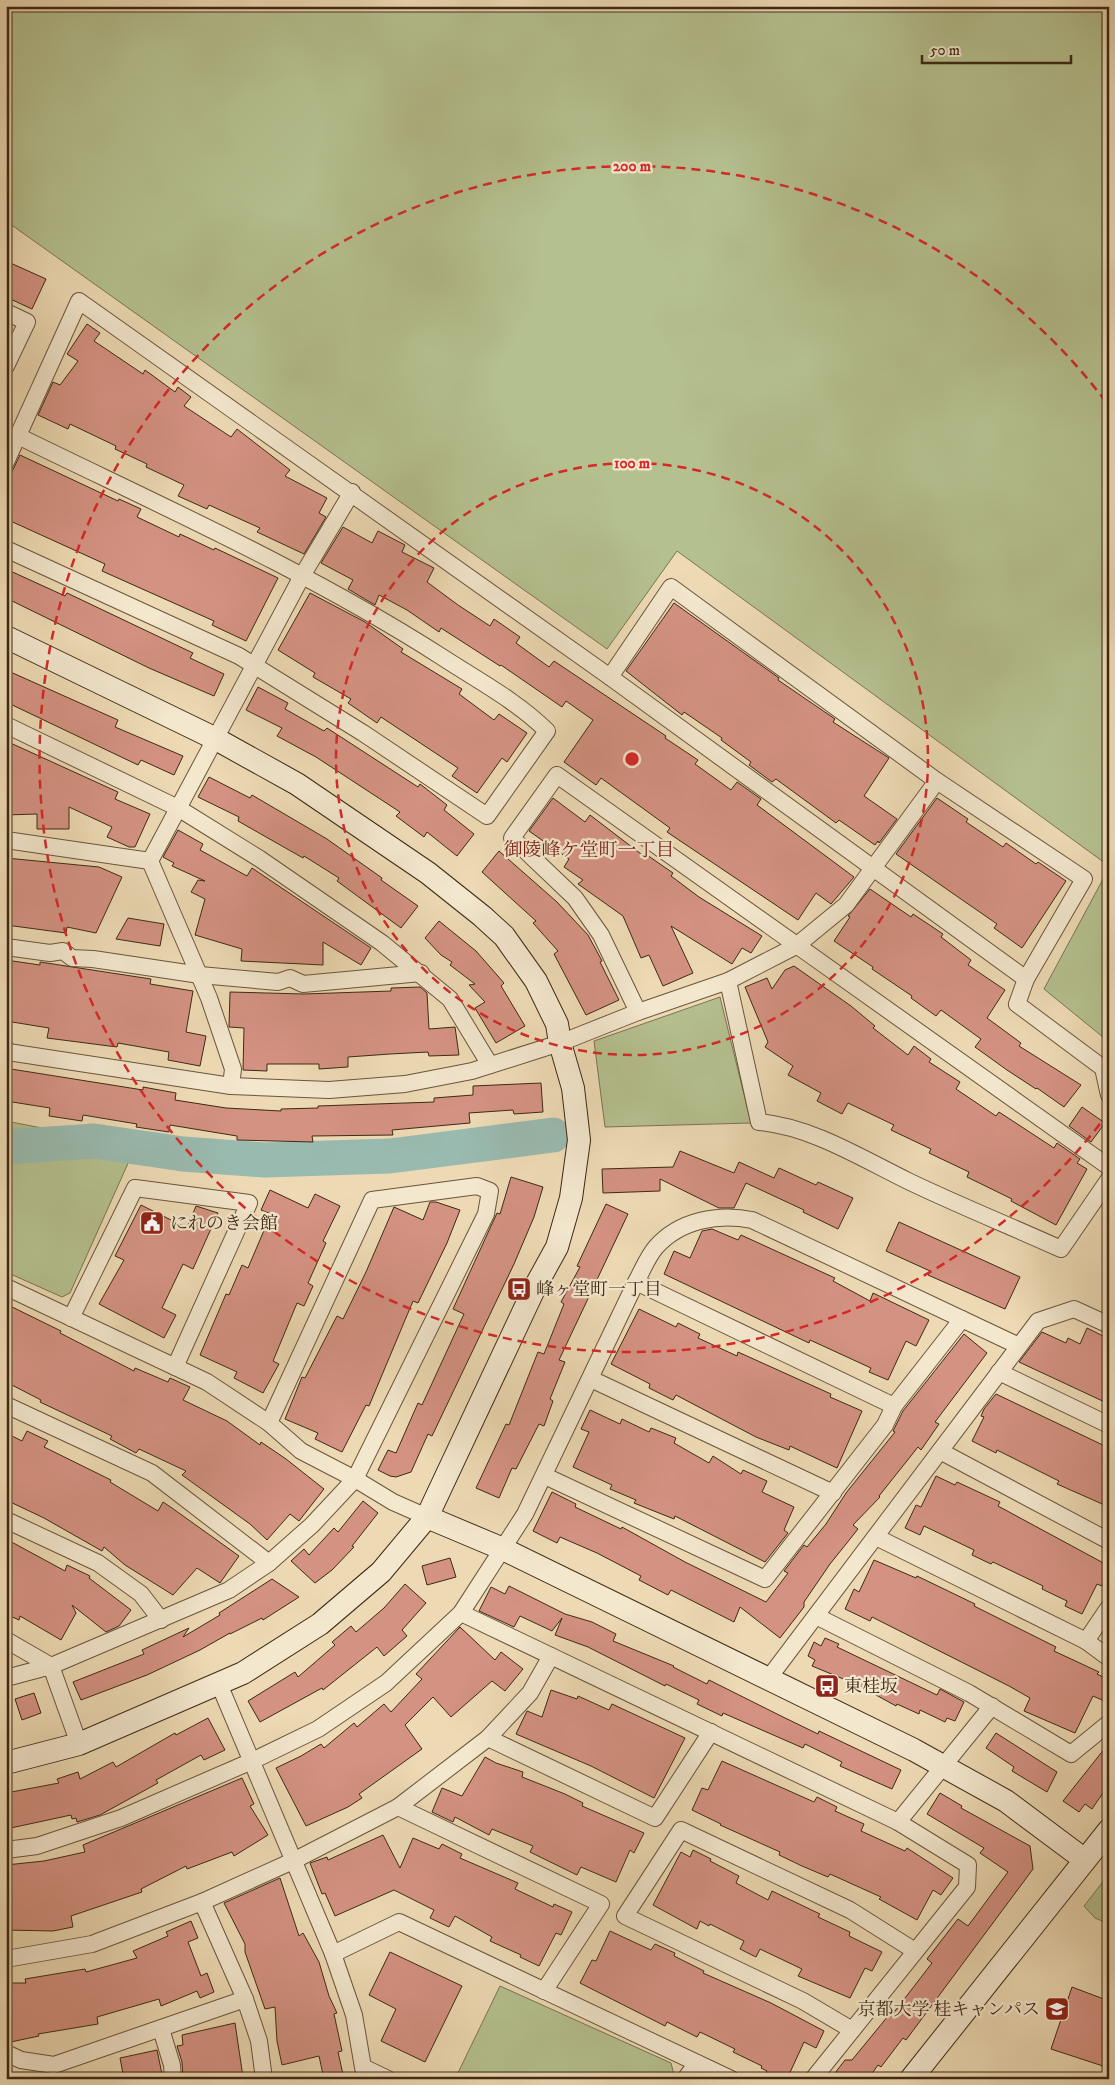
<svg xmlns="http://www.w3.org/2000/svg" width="1115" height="2085" viewBox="0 0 1115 2085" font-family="'IM FELL DW Pica','Noto Serif JP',serif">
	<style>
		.green { fill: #b5c08f; stroke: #7a7452 }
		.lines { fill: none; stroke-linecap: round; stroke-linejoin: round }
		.river { stroke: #99baaf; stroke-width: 35 }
		.building { fill: #d49282; stroke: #3e2914 }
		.street-casing { stroke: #6a553c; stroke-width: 18 }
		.secondary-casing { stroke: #3e2914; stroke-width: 24 }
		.street { stroke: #f3e7ce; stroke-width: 16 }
		.secondary { stroke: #f3e7ce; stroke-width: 22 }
		.ring { fill: none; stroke: #d62828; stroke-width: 2.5; stroke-dasharray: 9 6 }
		.labels { text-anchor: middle; stroke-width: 4.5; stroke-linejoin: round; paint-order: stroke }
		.poi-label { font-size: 18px; fill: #3e2914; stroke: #f3e7ce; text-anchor: start }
		.neighbourhood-label { font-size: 19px; fill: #7a1f14; stroke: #f3e7ce }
		.centre { fill: #d62828; stroke: #f3e7ce; stroke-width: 2.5 }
		.ring-label { font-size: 15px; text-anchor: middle; font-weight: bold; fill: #d62828; stroke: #f3e7ce; stroke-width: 4.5; stroke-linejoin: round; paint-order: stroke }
	</style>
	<rect width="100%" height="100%" fill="#eddab4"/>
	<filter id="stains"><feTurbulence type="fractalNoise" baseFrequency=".004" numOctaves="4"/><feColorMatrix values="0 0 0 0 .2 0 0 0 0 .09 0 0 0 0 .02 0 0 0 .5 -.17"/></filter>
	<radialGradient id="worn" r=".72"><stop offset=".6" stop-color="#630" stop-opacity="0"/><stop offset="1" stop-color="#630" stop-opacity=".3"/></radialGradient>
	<g class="green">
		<polygon points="6,6 1109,6 1109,866 677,551 607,649 6,221"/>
		<polygon points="1109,868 1109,1042 1044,989"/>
		<polygon points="720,997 751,1123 605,1127 594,1041"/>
		<polygon points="6,1121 119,1143 138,1141 70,1293 62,1297 6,1272"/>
		<polygon points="1109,1874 1109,1924 1095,1918 1084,1906"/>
		<polygon points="500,1986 671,2063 674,2075 670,2079 455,2079"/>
	</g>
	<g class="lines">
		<polyline class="river" points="6,1147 94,1141 183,1154 265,1160 390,1156 553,1135"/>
	</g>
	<g class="building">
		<polygon points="6,261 46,279 32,309 6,297"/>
		<polygon points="87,324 100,333 94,341 143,374 145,370 175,392 178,387 191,397 184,406 231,437 237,429 290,470 285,476 327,498 319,513 326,517 304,554 257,532 260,528 209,505 207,509 178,496 184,485 146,467 147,464 115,449 116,446 70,424 68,429 38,415 53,382 60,385 78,361 67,354"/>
		<polygon points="20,455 118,501 119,499 141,509 137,517 179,537 180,534 214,550 215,548 278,578 246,641 212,625 214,621 102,571 105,564 6,519 6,484"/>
		<polygon points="343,527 372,543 378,531 405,545 402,552 434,568 427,582 458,605 490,626 494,619 520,637 516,643 549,667 554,661 666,736 665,738 698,760 695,764 731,790 737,782 761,799 757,805 854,877 831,904 816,893 798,920 667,832 670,828 601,778 596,785 564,762 593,720 566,701 562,707 501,665 500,666 441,628 439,632 407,610 379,595 375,605 348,589 353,580 321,563"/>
		<polygon points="6,569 65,596 67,593 193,653 190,658 224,674 214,696 149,668 6,598"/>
		<polygon points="310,593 365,622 403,649 401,652 462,689 459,694 494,720 499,714 527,733 507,762 502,758 477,793 452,776 458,768 381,717 377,723 348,703 351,699 313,677 315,673 278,650"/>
		<polygon points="674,603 779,678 778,680 835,719 833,722 889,758 864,796 897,819 879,843 878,841 875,845 839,820 836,823 776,779 772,782 749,765 751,762 721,740 722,738 684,712 682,715 626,671"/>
		<polygon points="6,670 118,720 115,727 183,756 174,775 141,760 138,765 6,702"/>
		<polygon points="258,687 288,703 285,709 324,731 327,728 418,787 420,784 447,805 444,810 474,834 457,856 427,832 424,837 396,816 400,812 316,757 277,736 282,728 246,710"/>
		<polygon points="6,741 118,792 115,799 150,814 135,847 129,847 107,837 112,827 69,807 69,829 37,829 37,814 6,815"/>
		<polygon points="209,777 250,798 252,795 327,839 382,878 381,880 418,906 401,928 337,881 339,878 304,856 303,858 238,821 239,817 198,797"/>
		<polygon points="553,798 585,822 590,815 645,857 647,855 673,873 671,876 699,897 762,936 751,953 742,948 732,964 671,926 693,973 663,986 649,955 641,958 623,916 578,884 583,880 564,867 569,859 529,831"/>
		<polygon points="937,798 968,819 966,822 1003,847 1006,843 1036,864 1038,862 1066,881 1022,948 994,928 997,924 896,854"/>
		<polygon points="178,830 203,844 200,850 247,876 252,868 371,948 361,965 323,942 323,965 241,961 242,949 195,935 205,899 191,892 198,880 205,881 172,866 174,863 163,857"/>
		<polygon points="499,851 557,902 588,935 602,961 600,962 619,1000 586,1015 554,954 558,951 533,923 536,921 482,872"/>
		<polygon points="6,858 99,867 122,877 96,933 67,927 66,933 6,925"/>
		<polygon points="870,889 911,917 913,914 943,934 941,937 971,960 968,965 1005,990 987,1018 1021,1043 1019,1046 1081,1085 1064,1107 1037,1088 1036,1089 1007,1070 975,1047 981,1039 941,1010 936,1016 911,998 912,996 872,969 873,967 834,941 850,917 848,916"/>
		<polygon points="128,918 164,924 160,946 116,939"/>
		<polygon points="439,921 476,951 504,983 501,986 525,1026 496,1043 475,1008 485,1002 469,985 475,984 450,965 452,962 441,955 425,938"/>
		<polygon points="6,960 40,965 40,962 151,979 150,984 193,991 186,1032 206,1036 200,1066 168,1060 169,1052 118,1043 117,1047 47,1038 49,1028 6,1021 9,991 6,991"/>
		<polygon points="794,966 851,1006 875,1026 873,1028 908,1055 914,1046 931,1059 929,1062 960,1082 956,1089 996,1116 999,1112 1054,1148 1057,1143 1080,1159 1077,1163 1087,1169 1056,1225 1011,1201 1012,1199 967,1177 969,1172 929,1153 931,1149 891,1130 894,1125 848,1103 842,1114 817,1101 821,1093 788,1075 793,1066 765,1047 768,1042 745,987 767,978 772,989 785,970"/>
		<polygon points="420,987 427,993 429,1029 455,1027 459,1055 429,1056 428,1052 390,1054 348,1057 348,1067 319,1069 319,1064 267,1064 267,1071 243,1070 244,1028 229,1027 230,992 304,994 391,991 391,988"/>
		<polygon points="11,1069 143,1090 143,1087 176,1093 175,1100 226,1108 281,1111 281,1109 318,1108 318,1106 434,1102 434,1098 473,1095 473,1086 541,1083 543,1112 514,1114 513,1110 469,1113 470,1123 392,1130 393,1135 312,1136 313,1142 237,1140 237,1136 170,1125 169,1132 136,1127 137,1124 83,1115 82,1121 49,1116 50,1108 6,1101"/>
		<polygon points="1082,1107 1105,1123 1091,1142 1069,1126"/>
		<polygon points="680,1151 734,1173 739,1162 774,1178 779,1168 816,1185 818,1182 853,1198 838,1229 803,1212 804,1210 746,1183 734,1208 719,1208 660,1179 660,1191 603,1193 602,1169 673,1167"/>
		<polygon points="511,1177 543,1187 534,1217 514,1264 432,1436 428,1434 411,1472 396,1477 390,1476 378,1470 388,1450 396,1453 418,1403 422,1405 464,1314 453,1309 497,1213 500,1214"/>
		<polygon points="270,1190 308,1208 315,1194 340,1206 323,1241 326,1243 308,1283 313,1286 304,1306 297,1303 273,1361 279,1364 263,1393 234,1378 237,1372 200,1355 226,1294 229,1295 242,1265 248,1268 271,1214 261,1210"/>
		<polygon points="430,1202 436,1202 460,1210 447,1243 418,1303 413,1301 369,1406 366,1405 342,1452 315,1439 318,1433 285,1419 302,1377 305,1378 337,1316 343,1319 366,1272 394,1207 423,1220"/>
		<polygon points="606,1204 628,1214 559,1360 565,1362 550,1399 553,1401 544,1426 539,1424 516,1469 512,1468 499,1498 476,1488 506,1424 509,1425 538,1352 544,1354 564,1304 561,1302 580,1267 577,1266"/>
		<polygon points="141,1205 187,1228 196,1206 218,1213 193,1269 183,1264 162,1308 176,1315 164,1338 99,1304 124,1260 115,1256"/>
		<polygon points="899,1222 1020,1277 1005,1309 928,1275 930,1271 886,1251"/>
		<polygon points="712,1229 738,1240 741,1235 835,1278 833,1281 870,1301 873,1293 929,1320 916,1346 906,1341 888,1380 869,1372 871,1368 810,1340 809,1343 664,1274 674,1251 690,1258 702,1231"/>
		<polygon points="6,1304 61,1331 60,1333 134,1371 135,1368 168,1382 170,1378 190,1387 183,1400 227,1421 260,1445 261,1442 286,1459 324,1489 299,1521 290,1514 267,1540 250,1524 182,1475 186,1471 139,1449 136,1453 110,1439 112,1436 40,1402 41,1400 6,1382"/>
		<polygon points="639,1309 676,1327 678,1323 700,1334 698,1338 737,1356 738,1352 831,1394 830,1397 862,1411 837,1468 790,1446 789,1450 756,1437 676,1395 673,1400 649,1388 650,1384 611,1364"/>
		<polygon points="1087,1328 1109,1339 1109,1404 1019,1362 1042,1332 1066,1343 1068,1338 1080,1344"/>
		<polygon points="964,1334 987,1353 935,1422 939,1424 921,1450 918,1447 879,1496 880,1497 853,1525 858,1529 830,1564 804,1602 804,1607 780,1638 740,1607 734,1622 671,1590 668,1595 639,1580 641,1576 597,1553 560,1537 557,1543 533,1531 552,1492 576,1504 575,1507 621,1529 622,1527 685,1562 766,1602 788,1573 784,1571 804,1545 807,1547 826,1524 846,1493 895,1432 893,1431 903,1411"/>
		<polygon points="996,1394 1109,1448 1109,1507 1057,1484 1059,1481 997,1450 996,1453 972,1441 984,1417 981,1416 984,1409"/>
		<polygon points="590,1410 620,1424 622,1419 649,1432 651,1428 676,1438 674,1443 709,1463 713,1456 741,1474 743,1470 767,1481 762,1492 794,1507 784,1530 788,1533 765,1562 675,1516 674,1519 634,1503 636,1500 610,1489 612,1485 573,1467 589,1432 581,1429"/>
		<polygon points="27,1431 48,1441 44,1447 111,1480 110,1482 158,1511 163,1502 172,1508 239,1556 220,1583 197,1568 173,1595 125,1565 104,1547 102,1551 44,1518 6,1500 6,1433 22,1441"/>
		<polygon points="936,1476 955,1485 957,1482 1000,1502 998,1506 1109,1566 1109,1572 1102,1586 1097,1584 1082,1614 1065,1606 1067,1601 1042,1589 1043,1586 993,1562 991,1564 972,1555 974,1550 924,1526 920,1535 905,1528 916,1505 921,1507"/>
		<polygon points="363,1501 378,1513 352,1546 354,1547 332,1570 315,1583 291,1561 304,1549 309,1555 334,1528 338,1532"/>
		<polygon points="6,1539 65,1571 67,1565 90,1576 89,1578 131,1610 119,1626 106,1632 72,1605 76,1613 61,1640 20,1616 19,1620 6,1614"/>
		<polygon points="450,1558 456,1577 427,1585 422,1566"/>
		<polygon points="874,1560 916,1578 917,1576 975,1604 974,1606 1056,1647 1054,1651 1099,1672 1097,1674 1109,1680 1109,1703 1093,1696 1075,1733 1024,1711 1030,1698 1009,1686 872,1617 870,1621 845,1609 854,1589 859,1592"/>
		<polygon points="272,1579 299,1597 263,1620 262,1618 230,1634 230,1633 200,1650 147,1675 81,1700 73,1682 144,1654 142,1650 189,1628 183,1637 220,1615 219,1613"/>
		<polygon points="405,1584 426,1603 402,1630 407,1636 384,1656 377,1647 323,1690 322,1688 260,1722 248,1701 295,1672 298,1677 335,1645 332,1642 351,1626 356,1632 384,1608"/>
		<polygon points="509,1586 565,1614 592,1622 616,1634 613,1641 674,1666 673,1667 707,1684 709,1680 781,1716 818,1734 819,1731 901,1770 892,1789 840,1766 842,1762 805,1744 803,1748 723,1713 722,1716 697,1704 699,1700 666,1684 665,1686 588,1647 555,1635 562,1618 552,1631 520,1616 514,1627 479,1611 491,1587 505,1594"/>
		<polygon points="460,1627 495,1660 501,1652 523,1669 505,1691 492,1681 451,1717 433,1697 405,1725 422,1749 359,1794 362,1798 348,1807 306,1826 276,1768 301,1756 321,1744 324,1748 354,1723 357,1727 384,1704 391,1712 422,1679 416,1674"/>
		<polygon points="825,1638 839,1644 837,1647 937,1695 940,1689 964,1702 955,1721 947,1718 945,1722 920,1710 919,1714 897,1704 896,1706 858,1685 812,1666 815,1660 808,1656 814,1642 821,1646"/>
		<polygon points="551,1690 577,1699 578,1696 609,1710 612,1704 685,1738 654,1798 591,1766 516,1734 527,1711 542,1717"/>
		<polygon points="34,1693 41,1713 22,1720 15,1699"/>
		<polygon points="208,1718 225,1750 204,1760 201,1755 156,1780 158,1783 100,1815 77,1822 76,1818 72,1819 71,1815 6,1829 6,1793 59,1783 57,1779 78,1772 80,1779 113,1762 116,1767 175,1733 176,1735"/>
		<polygon points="996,1733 1057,1772 1047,1792 1012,1771 1014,1767 986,1748"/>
		<polygon points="1109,1743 1109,1784 1092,1809 1085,1804 1079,1812 1063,1801"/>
		<polygon points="485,1757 496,1763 523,1772 522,1777 565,1794 583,1803 582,1806 644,1833 634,1853 630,1850 616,1882 581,1867 577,1875 530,1852 533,1846 492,1829 489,1835 455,1817 453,1822 432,1812 442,1788 462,1796"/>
		<polygon points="722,1761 814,1802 817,1797 837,1807 835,1811 864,1824 861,1831 905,1851 907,1848 953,1878 941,1895 933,1890 917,1920 879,1899 881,1897 830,1874 828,1877 802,1866 779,1855 780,1852 720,1825 721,1824 692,1810 702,1788 708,1790"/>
		<polygon points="242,1778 254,1804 250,1806 268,1835 234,1856 232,1852 187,1869 186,1866 141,1889 142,1892 71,1916 73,1927 53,1931 6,1930 6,1865 44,1861 85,1852 83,1845"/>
		<polygon points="940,1793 962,1806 961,1808 1030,1846 1033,1869 906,2040 903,2038 881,2067 878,2065 868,2079 843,2079 835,2073 845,2060 852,2060 893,2010 895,2011 932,1963 927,1959 958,1919 968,1926 1008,1872 980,1853 984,1848 927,1814"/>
		<polygon points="383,1835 400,1868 413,1838 439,1849 442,1844 462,1854 460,1858 518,1883 515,1889 553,1907 554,1904 572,1912 561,1935 556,1933 539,1966 520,1957 521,1955 490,1941 492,1937 455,1916 449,1927 430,1918 434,1910 394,1890 335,1916 325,1893 322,1894 310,1863 327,1857 328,1860"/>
		<polygon points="693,1850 711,1859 710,1861 739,1876 736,1883 768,1900 772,1891 820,1914 818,1917 850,1932 849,1936 882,1952 872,1971 865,1968 850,1998 798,1976 802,1969 760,1949 756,1957 740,1949 744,1941 710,1924 709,1926 700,1921 697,1929 653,1905 681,1852 690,1857"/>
		<polygon points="280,1878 299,1936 303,1933 319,1962 329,1996 337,2013 334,2014 342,2051 338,2052 344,2079 324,2079 319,2056 282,2065 277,2041 275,2007 265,2009 245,1952 245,1944 224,1903"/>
		<polygon points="191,1921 198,1938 188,1942 201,1976 207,1973 214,1992 200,1998 197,1991 161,2006 159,1999 97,2017 98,2024 38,2034 39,2036 6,2043 6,1983 26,1983 25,1979 85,1969 86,1972 137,1958 133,1951 168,1936 166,1932"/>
		<polygon points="610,1931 651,1950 655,1944 675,1953 674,1956 704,1971 703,1973 771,2003 824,2031 816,2048 804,2042 787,2079 763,2079 767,2071 761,2068 762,2066 733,2052 735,2049 700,2032 697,2037 667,2022 665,2026 580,1983 592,1960 596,1961"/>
		<polygon points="390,1952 462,1986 425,2062 381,2041 396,2009 369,1995"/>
		<polygon points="1072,1987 1109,2001 1109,2068 1051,2049"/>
		<polygon points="235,2023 243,2077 183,2079 182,2062 177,2046 183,2045 182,2035"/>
		<polygon points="157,2050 163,2079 124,2079 120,2058"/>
	</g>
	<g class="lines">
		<defs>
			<g id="street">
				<polyline points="6,312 27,322 6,366"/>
				<polyline points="6,462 79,301 610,677 1026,979"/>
				<path d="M 6,549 L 239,656 L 363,733 L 487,816 L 547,731 C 517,701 477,680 442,657 C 308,571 161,506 18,436"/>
				<polyline points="610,677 671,587 937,781 1084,879 1026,979 1017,1004 1103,1068 1109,1095"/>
				<polyline points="6,725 178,808 260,859 382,943 450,999 490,1065"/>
				<polyline points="6,840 150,861"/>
				<polyline points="150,861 302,576 352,492"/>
				<polyline points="150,861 209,998 233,1069 231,1086"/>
				<polyline points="6,947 50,953 63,951 72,958 93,959 200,975 278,982 290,978 303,984 421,973"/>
				<path d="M 728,981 L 759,1122 C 812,1127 861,1158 908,1181 C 958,1205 1010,1226 1061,1249 L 1109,1179"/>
				<polyline points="638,1012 601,935 575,898 512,838 557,775 1109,1167"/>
				<polyline points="6,1048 8,1052 231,1086 329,1090 405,1084 472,1071 560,1043 638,1012 728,981 796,946 846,905 937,781"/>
				<polyline points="636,1282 894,1406"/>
				<polyline points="6,1287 207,1382 269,1423 301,1451 355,1479 393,1502 427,1517"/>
				<polyline points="71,1318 135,1188 249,1203 175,1367"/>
				<polyline points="999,1372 1109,1425"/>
				<polyline points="591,1379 833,1493"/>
				<polyline points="6,1405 152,1473 269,1563"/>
				<polyline points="940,1451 1109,1541"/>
				<polyline points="545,1476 765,1579 885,1425 894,1406 962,1319"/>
				<polyline points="6,1520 98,1563 141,1594 161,1620"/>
				<polyline points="876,1537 1086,1641 1109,1658"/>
				<polyline points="461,1613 898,1822 968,1865 967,1887 813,2079"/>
				<polyline points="816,1616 969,1693 1071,1754 1109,1723"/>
				<polyline points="6,1640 51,1666 79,1744"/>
				<polyline points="1086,1641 1109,1607"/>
				<polyline points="6,1678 51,1666 229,1590 269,1563 312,1525 355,1479 486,1214 490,1191 477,1186 372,1200 269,1423"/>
				<polyline points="768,1679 1038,1321 1074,1309 1109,1325"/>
				<polyline points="219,1684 333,1954 354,2015 365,2079"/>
				<polyline points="488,1738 655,1818 711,1732"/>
				<polyline points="398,1807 601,1904 544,1991"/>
				<polyline points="898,1822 992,1706"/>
				<path d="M 6,1850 L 37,1846 L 121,1818 L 252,1761 L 318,1729 L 386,1683 L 461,1613 L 525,1514 L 636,1282 C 642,1271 648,1256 656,1247 C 680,1220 719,1213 752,1220 L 1019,1346"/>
				<polyline points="202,1902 245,1999 259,2041 264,2079"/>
				<polyline points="333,1954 399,1922 731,2079"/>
				<polyline points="6,1959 92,1944 202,1902 295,1860 398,1807 488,1738 530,1693 551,1656"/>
				<polyline points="161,2029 172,2065 173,2079"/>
				<polyline points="852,2030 803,2001 625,1916 681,1830 850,1910 915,1951"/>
				<polyline points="6,2053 21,2060 54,2065 245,1999"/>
				<polyline points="365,2068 388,2079"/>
				<polyline points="685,2079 697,2063"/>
			</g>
			<g id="secondary">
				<polyline points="6,637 216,739 297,784 428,873 482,916 504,936 536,981 557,1024 560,1043 573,1088 579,1140 571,1198 557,1247 535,1287 427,1517 381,1572 320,1624 243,1673 79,1744 6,1763"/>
				<polyline points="427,1517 503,1549 914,1750 1006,1801 1085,1860"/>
				<polyline points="911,2079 1109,1830"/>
			</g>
		</defs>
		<use href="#street" class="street-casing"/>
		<use href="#secondary" class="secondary-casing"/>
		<use href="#street" class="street"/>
		<use href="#secondary" class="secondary"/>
	</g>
	<g class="ring">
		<circle cx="632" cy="759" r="296"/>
		<path d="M1109 1112A593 593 0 1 1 1109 406"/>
	</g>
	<defs>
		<symbol id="civic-square" viewBox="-11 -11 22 22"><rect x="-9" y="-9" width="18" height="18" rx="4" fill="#8f2418" stroke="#f3e7ce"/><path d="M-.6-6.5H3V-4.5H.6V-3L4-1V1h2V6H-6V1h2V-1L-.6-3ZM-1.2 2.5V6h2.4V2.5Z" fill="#fff"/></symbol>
		<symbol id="bus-square" viewBox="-11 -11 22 22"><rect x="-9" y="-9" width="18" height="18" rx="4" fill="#8f2418" stroke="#f3e7ce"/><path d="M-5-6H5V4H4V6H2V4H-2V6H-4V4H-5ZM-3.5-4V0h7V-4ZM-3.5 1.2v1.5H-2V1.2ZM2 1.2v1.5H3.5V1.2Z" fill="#fff"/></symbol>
		<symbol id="university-square" viewBox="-11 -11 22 22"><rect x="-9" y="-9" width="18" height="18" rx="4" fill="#8f2418" stroke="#f3e7ce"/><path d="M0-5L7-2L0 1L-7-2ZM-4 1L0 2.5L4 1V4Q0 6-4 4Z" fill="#fff"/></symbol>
	</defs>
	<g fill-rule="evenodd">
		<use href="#civic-square" x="138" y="1209" width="28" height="28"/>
		<use href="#bus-square" x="505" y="1275" width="28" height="28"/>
		<use href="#bus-square" x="813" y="1672" width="28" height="28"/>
		<use href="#university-square" x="1043" y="1995" width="28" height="28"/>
	</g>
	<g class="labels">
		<g class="poi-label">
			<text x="170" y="1229">にれのき会館</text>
			<text x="536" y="1295">峰ヶ堂町一丁目</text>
			<text x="844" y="1692">東桂坂</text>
			<text x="1040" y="2015" text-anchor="end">京都大学 桂キャンパス</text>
		</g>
		<g class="neighbourhood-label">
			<text x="589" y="856">御陵峰ケ堂町一丁目</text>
		</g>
	</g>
	<circle cx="632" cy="759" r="8" class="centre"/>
	<g class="ring-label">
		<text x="632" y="171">200 m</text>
		<text x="632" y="468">100 m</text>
	</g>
	<rect width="1115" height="2085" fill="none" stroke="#eddab4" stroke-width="25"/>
	<rect x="8" y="8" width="1100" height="2070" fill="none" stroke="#3e2914" stroke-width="2.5"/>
	<rect x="12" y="12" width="1090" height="2060" fill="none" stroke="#3e2914"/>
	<path d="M922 55v8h149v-8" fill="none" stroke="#3e2914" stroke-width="2.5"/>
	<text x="930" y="55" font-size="15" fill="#3e2914" stroke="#f3e7ce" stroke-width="4" paint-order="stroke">50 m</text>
	<rect width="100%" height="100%" filter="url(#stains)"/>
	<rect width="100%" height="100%" fill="url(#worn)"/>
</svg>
